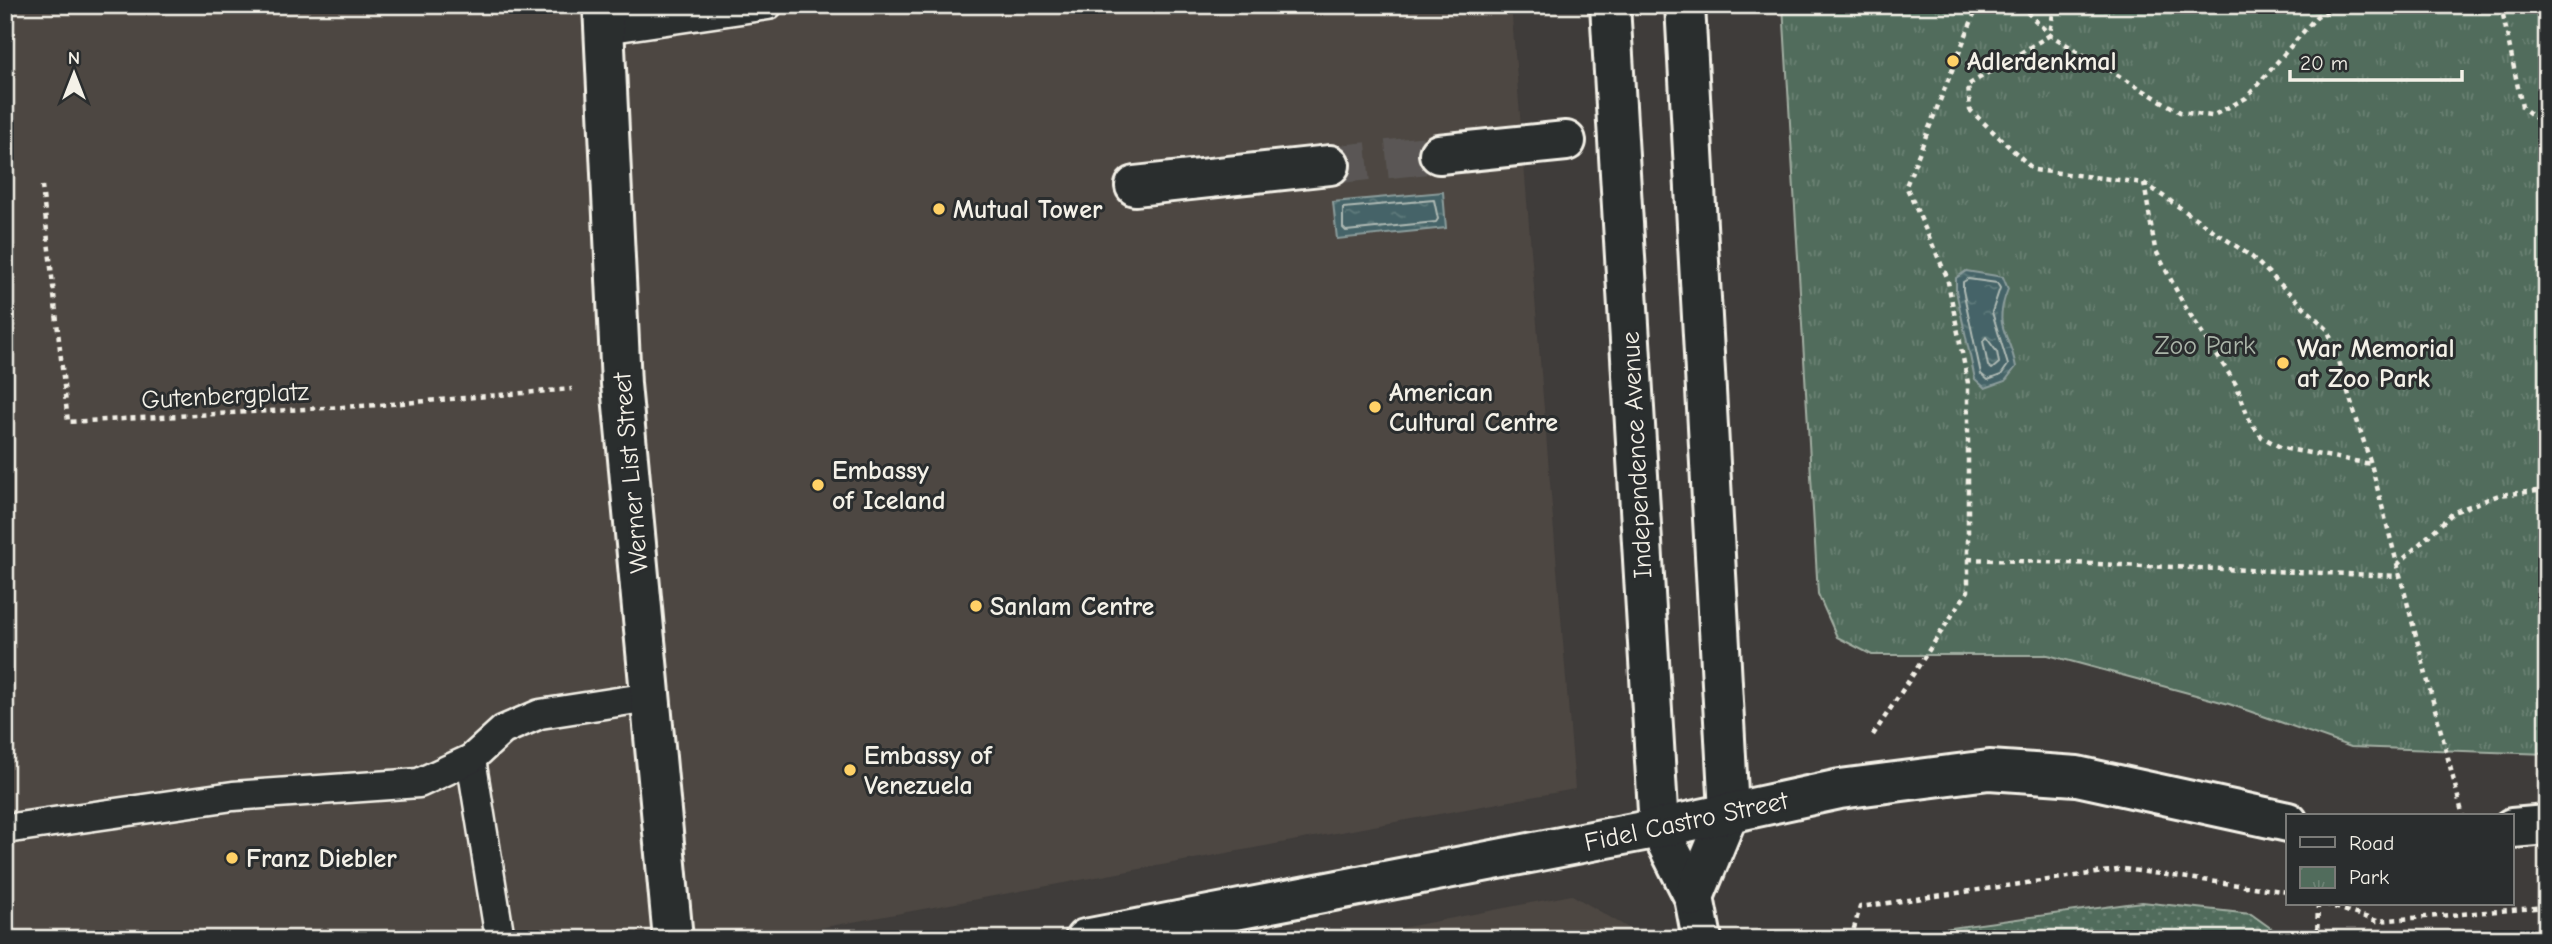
<svg xmlns="http://www.w3.org/2000/svg" width="2552" height="944" viewBox="0 0 2552 944" font-family="'Comic Neue',sans-serif">
	<style>
		.built { fill: #4d4742 }
		.grass { fill: url(#grass-dots); stroke: #a2aea2; stroke-width: 2 }
		.park { fill: url(#park-tufts); stroke: #a2aea2; stroke-width: 2 }
		.water { fill: url(#water-ripples); stroke: #8b9c9b; stroke-width: 2 }
		.lines { fill: none; stroke-linecap: round; stroke-linejoin: round }
		.shore { stroke: #aeb9b4; stroke-width: 2 }
		.pedestrian-tunnel { stroke: #5a5754; stroke-width: 38; stroke-dasharray: 38 19; stroke-linecap: butt }
		.service-casing { stroke: #f4f1e8; stroke-width: 33 }
		.pedestrian-casing { stroke: #f4f1e8; stroke-width: 44 }
		.tertiary-casing { stroke: #f4f1e8; stroke-width: 44 }
		.secondary-casing { stroke: #f4f1e8; stroke-width: 44 }
		.path { stroke: #f4f1e8; stroke-width: 4.5; stroke-dasharray: 5 5; stroke-linecap: butt }
		.service { stroke: #2a2d2e; stroke-width: 28 }
		.pedestrian { stroke: #2a2d2e; stroke-width: 38 }
		.tertiary { stroke: #2a2d2e; stroke-width: 38 }
		.secondary { stroke: #2a2d2e; stroke-width: 38 }
		.poi-dot { fill: #ffd166; stroke: #2a2d2e; stroke-width: 2.5 }
		.labels { text-anchor: middle; stroke-width: 6; stroke-linejoin: round; paint-order: stroke }
		.poi-label { font-size: 26px; font-weight: bold; fill: #f4f1e8; stroke: #2a2d2e; text-anchor: start }
		.park-label { font-size: 26px; fill: #abb5a9; stroke: #2a2d2e }
		.street-label { font-size: 26px; fill: #f4f1e8; stroke: #2a2d2e }
	</style>
	<defs>
		<pattern id="grass-dots" width="8" height="8" patternUnits="userSpaceOnUse" patternTransform="scale(1.75)"><rect width="8" height="8" fill="#516c5c"/><path d="M2 2h.1M6 6h.1" fill="none" stroke="#6b8173" stroke-width="1.8" stroke-linecap="round"/></pattern>
		<pattern id="park-tufts" width="24" height="20" patternUnits="userSpaceOnUse" patternTransform="scale(1.75)"><rect width="24" height="20" fill="#516c5c"/><path d="M3 7l-1-3M5 7V3M7 7l1-3M15 17l-1-3M17 17v-4M19 17l1-3" fill="none" stroke="#6b8173"/></pattern>
		<pattern id="water-ripples" width="26" height="14" patternUnits="userSpaceOnUse" patternTransform="scale(1.75)"><rect width="26" height="14" fill="#456467"/><path d="M2 4q2-2 4 0t4 0M15 11q2-2 4 0t4 0" fill="none" stroke="#607b7d"/></pattern>
	</defs>
	<rect width="100%" height="100%" fill="#3f3c3a"/>
	<filter id="ink" filterUnits="userSpaceOnUse"><feTurbulence type="fractalNoise" baseFrequency=".0143" numOctaves="2"/><feDisplacementMap in="SourceGraphic" scale="14" xChannelSelector="R" yChannelSelector="G"/><feConvolveMatrix kernelMatrix="1 2 1 2 8 2 1 2 1" color-interpolation-filters="sRGB"/></filter>
	<g filter="url(#ink)">
		<g class="built">
			<polygon points="5,5 1511,5 1575,789 760,939 5,939"/>
			<polygon points="1572,895 1630,929 1632,939 1345,939"/>
		</g>
		<polygon class="grass" points="2142,902 2251,914 2279,934 2280,939 1930,939 1929,931"/>
		<polygon class="park" points="1783,5 2547,5 2547,754 2351,747 2229,704 2048,655 1872,655 1837,637 1818,594"/>
		<g class="water">
			<polygon points="1443,192 1446,228 1337,239 1333,202"/>
			<path d="M 1966,271 L 2003,277 L 2008,289 C 1992,329 2009,330 2016,367 L 2005,381 L 1985,388 L 1975,379 L 1956,291 L 1956,278 Z"/>
		</g>
		<g class="lines">
			<g class="shore">
				<polygon points="1434,200 1438,219 1436,222 1346,231 1343,228 1343,208"/>
				<polygon points="1968,279 1997,283 2000,288 1992,312 2008,365 2001,375 1988,380 1981,374 1963,290 1963,282"/>
				<polygon points="1986,337 1997,352 1999,363 1992,369 1988,366 1983,341"/>
			</g>
			<polyline class="pedestrian-tunnel" points="1330,165 1439,154"/>
			<defs>
				<g id="service">
					<polyline points="605,29 768,5"/>
					<polyline points="471,759 500,939"/>
					<polyline points="5,829 233,796 419,783 471,759 503,730 540,714 650,697"/>
				</g>
				<g id="pedestrian">
					<polyline points="1439,154 1566,141"/>
					<polyline points="1135,186 1330,165"/>
				</g>
				<polyline id="tertiary" points="603,5 621,384 673,939"/>
				<g id="secondary">
					<polyline points="1610,5 1659,828 1694,897 1702,939"/>
					<polyline points="1685,5 1729,812 1694,897"/>
					<polyline points="2512,828 2547,825"/>
					<polyline points="1085,939 1659,828 1840,789 1989,770 2077,776 2288,822"/>
				</g>
			</defs>
			<use href="#service" class="service-casing"/>
			<use href="#pedestrian" class="pedestrian-casing"/>
			<use href="#tertiary" class="tertiary-casing"/>
			<use href="#secondary" class="secondary-casing"/>
			<g class="path">
				<polyline points="2020,5 2050,35 2180,112 2212,116 2246,98 2317,16 2339,5"/>
				<polyline points="2054,5 2050,35 1968,85 1970,110 2034,170 2144,183 2155,249 2184,305 2237,386 2250,422 2262,437 2282,448 2371,464 2463,816"/>
				<polyline points="2501,5 2522,107 2547,127"/>
				<polyline points="2144,183 2252,257 2328,330 2371,464"/>
				<polyline points="42,186 68,422 379,405 572,389"/>
				<polyline points="1968,559 2400,576"/>
				<polyline points="2397,565 2454,512 2499,495 2547,490"/>
				<polyline points="1873,735 1968,591 1968,383 1947,277 1906,186 1978,5"/>
				<polyline points="2325,904 2377,921 2547,907"/>
				<polyline points="1851,939 1860,907 2124,869 2288,892"/>
				<polyline points="2317,939 2318,904"/>
			</g>
			<use href="#service" class="service"/>
			<use href="#pedestrian" class="pedestrian"/>
			<use href="#tertiary" class="tertiary"/>
			<use href="#secondary" class="secondary"/>
		</g>
	</g>
	<g class="poi-dot">
		<circle cx="1953" cy="61" r="7"/>
		<circle cx="939" cy="209" r="7"/>
		<circle cx="2283" cy="363" r="7"/>
		<circle cx="1375" cy="407" r="7"/>
		<circle cx="818" cy="485" r="7"/>
		<circle cx="976" cy="606" r="7"/>
		<circle cx="850" cy="770" r="7"/>
		<circle cx="232" cy="858" r="7"/>
	</g>
	<g class="labels">
		<g class="poi-label">
			<text x="1967" y="70">Adlerdenkmal</text>
			<text x="953" y="218">Mutual Tower</text>
			<text x="2297" y="357">War Memorial<tspan x="2297" dy="30">at Zoo Park</tspan></text>
			<text x="1389" y="401">American<tspan x="1389" dy="30">Cultural Centre</tspan></text>
			<text x="832" y="479">Embassy<tspan x="832" dy="30">of Iceland</tspan></text>
			<text x="990" y="615">Sanlam Centre</text>
			<text x="864" y="764">Embassy of<tspan x="864" dy="30">Venezuela</tspan></text>
			<text x="246" y="867">Franz Diebler</text>
		</g>
		<g class="park-label">
			<text x="2205" y="354">Zoo Park</text>
		</g>
		<g class="street-label">
			<text transform="translate(225 395) rotate(-3)" y="9">Gutenbergplatz</text>
			<text transform="translate(1636 455) rotate(-93)" y="9">Independence Avenue</text>
			<text transform="translate(630 473) rotate(-95)" y="9">Werner List Street</text>
			<text transform="translate(1686 821) rotate(-12)" y="9">Fidel Castro Street</text>
		</g>
	</g>
	<rect width="2552" height="944" fill="none" stroke="#2a2d2e" stroke-width="28"/>
	<rect x="14" y="14" width="2524" height="916" fill="none" stroke="#f4f1e8" stroke-width="2.5" filter="url(#ink)"/>
	<rect x="2286" y="814" width="228" height="91" fill="#2a2d2e" stroke="#7b7b78" stroke-width="2"/>
	<rect x="2300" y="837" width="35" height="10" fill="#2a2d2e" stroke="#7b7b78" stroke-width="2"/>
	<text x="2349" y="850" font-size="21" fill="#f4f1e8">Road</text>
	<rect x="2300" y="867" width="35" height="21" fill="url(#park-tufts)" stroke="#7b7b78" stroke-width="2"/>
	<text x="2349" y="884" font-size="21" fill="#f4f1e8">Park</text>
	<g transform="translate(74 74)" stroke="#2a2d2e" stroke-width="5" paint-order="stroke">
	<path d="M0-5L12 26L0 18L-12 26Z" fill="#f4f1e8"/>
	<text y="-10" font-size="19" font-weight="bold" text-anchor="middle" fill="#f4f1e8">N</text>
	</g>
	<path d="M2290 70v10h172v-10" fill="none" stroke="#f4f1e8" stroke-width="3.5"/>
	<text x="2300" y="70" font-size="21" fill="#f4f1e8" stroke="#2a2d2e" stroke-width="5" paint-order="stroke">20 m</text>
</svg>
